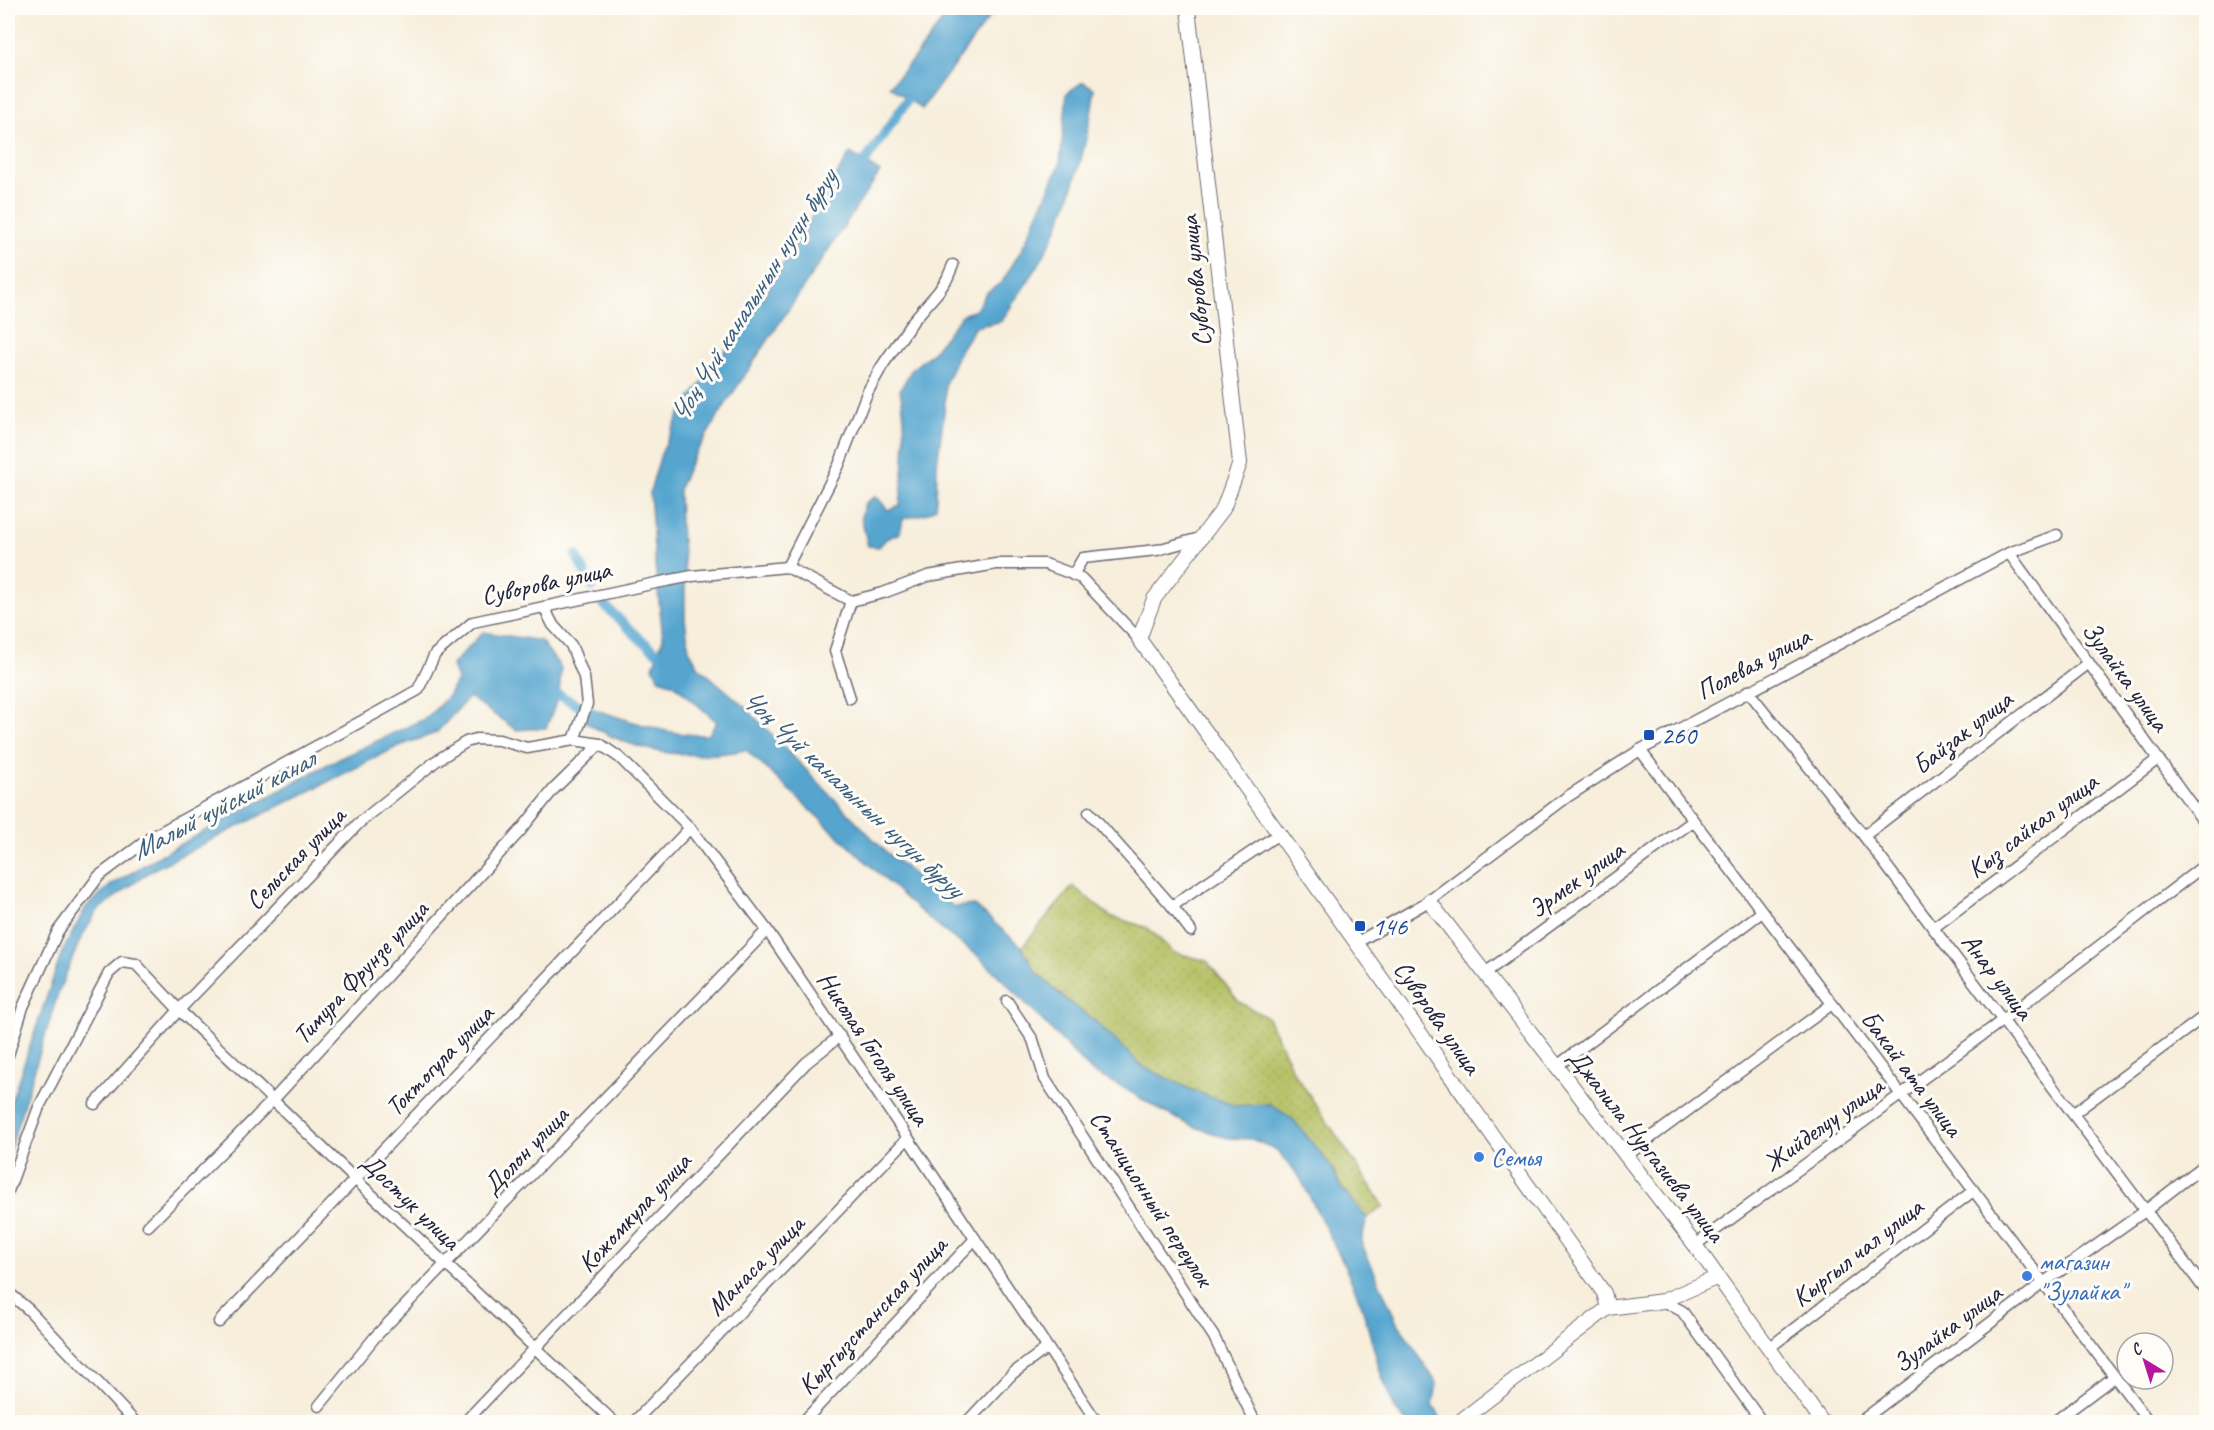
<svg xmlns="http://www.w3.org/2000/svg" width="2214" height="1430" viewBox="0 0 2214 1430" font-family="Caveat,sans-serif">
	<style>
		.grass { fill: url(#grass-dots); stroke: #6a704d; stroke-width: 1.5 }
		.water { fill: #55a5cf; stroke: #3c6485; stroke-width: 1.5 }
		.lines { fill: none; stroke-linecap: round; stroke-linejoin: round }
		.canal { stroke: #55a5cf; stroke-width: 10 }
		.minor-casing { stroke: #6d6973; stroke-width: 13 }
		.tertiary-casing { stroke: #6d6973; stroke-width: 16 }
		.minor { stroke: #fff; stroke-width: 10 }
		.tertiary { stroke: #fff; stroke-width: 14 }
		.transit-dot { fill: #1a4fb4; stroke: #fdfcf7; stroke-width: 2 }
		.shop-dot { fill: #3f7fe0; stroke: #fdfcf7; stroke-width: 2 }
		.labels { text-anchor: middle; stroke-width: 6; stroke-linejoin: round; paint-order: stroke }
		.street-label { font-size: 26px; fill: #22223b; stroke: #fdfcf7 }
		.transit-label { font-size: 26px; fill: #164399; stroke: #fdfcf7; text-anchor: start }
		.shop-label { font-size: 26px; fill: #366cbe; stroke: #fdfcf7; text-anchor: start }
		.water-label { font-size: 27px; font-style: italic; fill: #395d7e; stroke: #fdfcf7 }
	</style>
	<defs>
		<pattern id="grass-dots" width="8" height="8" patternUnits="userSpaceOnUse" patternTransform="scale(1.5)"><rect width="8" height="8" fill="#b2be5f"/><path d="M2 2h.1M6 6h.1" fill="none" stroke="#99a353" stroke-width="1.8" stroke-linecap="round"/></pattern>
	</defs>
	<rect width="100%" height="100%" fill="#fdfcf7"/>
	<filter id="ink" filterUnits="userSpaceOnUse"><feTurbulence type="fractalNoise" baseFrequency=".0167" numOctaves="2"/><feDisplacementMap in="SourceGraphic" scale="12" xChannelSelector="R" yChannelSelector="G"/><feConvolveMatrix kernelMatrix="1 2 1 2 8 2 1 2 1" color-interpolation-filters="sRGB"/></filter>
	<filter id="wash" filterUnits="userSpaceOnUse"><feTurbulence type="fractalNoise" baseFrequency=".008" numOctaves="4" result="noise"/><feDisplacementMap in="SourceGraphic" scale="24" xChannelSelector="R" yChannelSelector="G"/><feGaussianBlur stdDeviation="1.35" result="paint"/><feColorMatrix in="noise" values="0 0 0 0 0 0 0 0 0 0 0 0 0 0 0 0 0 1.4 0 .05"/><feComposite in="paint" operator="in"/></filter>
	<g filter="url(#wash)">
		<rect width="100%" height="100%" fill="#f7eedb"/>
		<polygon class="grass" points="1073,886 1110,916 1148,928 1173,952 1207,961 1239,1002 1268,1018 1293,1071 1384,1206 1367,1218 1343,1190 1330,1165 1271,1104 1235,1106 1192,1090 1143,1067 1094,1020 1069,1002 1036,972 1022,947"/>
		<g class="water">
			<polygon points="952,8 996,8 922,109 890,86 919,52"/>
			<path d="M 1083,82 L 1095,89 C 1087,147 1070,208 1042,259 C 1030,281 1014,299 1002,321 L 975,327 L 960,350 L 945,384 L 945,405 L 937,465 L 936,507 L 927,513 L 903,519 L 900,533 L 886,539 L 879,547 L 868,546 L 861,517 L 865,503 L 876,496 L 888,510 L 900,505 C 904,467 908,427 900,390 L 912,369 L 932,353 L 962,315 L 976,310 L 986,293 L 1002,282 L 1022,249 L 1060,164 L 1067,93 Z"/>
			<path d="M 850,153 L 880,172 L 725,405 L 691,461 L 679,488 L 680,524 L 685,569 L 685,618 L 689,650 L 699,667 L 744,706 L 885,851 L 954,907 L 974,905 L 1022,947 L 1036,972 L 1068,1002 L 1094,1020 L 1143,1067 L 1192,1090 L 1235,1106 L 1270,1104 L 1293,1119 L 1330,1165 L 1343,1190 L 1367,1218 L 1361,1242 L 1396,1320 L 1437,1384 L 1433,1405 L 1443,1422 L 1406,1422 L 1395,1409 L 1381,1374 L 1361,1303 L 1342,1260 L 1299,1176 L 1277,1150 L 1252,1139 L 1228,1138 L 1192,1126 L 1162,1111 L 1122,1087 L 1092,1072 L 1007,984 L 978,956 L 941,929 L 906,899 L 746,750 C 688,761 634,754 584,721 L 590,708 C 629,720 666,736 708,735 L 717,722 L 674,684 L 659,679 L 653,667 L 663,638 L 655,565 L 650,491 L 661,454 L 682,410 L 761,301 Z"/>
			<polygon points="483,632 541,641 561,668 559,695 546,728 516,730 469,697 436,733 399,746 152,870 98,910 81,938 60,988 8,1155 8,1110 62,952 86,907 111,885 159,856 330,763 428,717 448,696 457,680 452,665"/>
		</g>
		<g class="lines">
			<g class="canal">
				<polyline points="858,172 915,89"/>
				<polyline points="576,555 592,587"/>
				<polyline points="600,601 641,640 658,653 670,652"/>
				<polyline points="559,695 591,712"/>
			</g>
		</g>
	</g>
	<g filter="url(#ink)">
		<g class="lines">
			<defs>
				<g id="minor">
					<polyline points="2009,553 2206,825"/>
					<polyline points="787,567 839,465 867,393 882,366 913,321 938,292 947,279 953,265"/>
					<polyline points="544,607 553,625 571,645 584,677 587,704 574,740"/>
					<polyline points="1139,639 1081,578 1073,575 1083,558 1157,550 1200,538"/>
					<polyline points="1748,691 1864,836 2206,1291"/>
					<polyline points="850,698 835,651 851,601"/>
					<polyline points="1640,750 2149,1422"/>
					<polyline points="1089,812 1172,906 1191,931"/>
					<polyline points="1864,836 2089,663"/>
					<polyline points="1172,906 1280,833"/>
					<polyline points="1933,928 2158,759"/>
					<polyline points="1356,943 1429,901 1567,797 1640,750 2009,553 2057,535"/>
					<polyline points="1485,973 1693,821"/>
					<polyline points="1007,1001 1033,1040 1045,1079 1214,1337 1255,1422"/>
					<polyline points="8,1055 23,1007 58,931 99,876 150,838 418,690 435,654 473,622 656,583 692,576 787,567 851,601 883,593 928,576 996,564 1045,564 1075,575"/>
					<polyline points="1557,1066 1762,912"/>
					<polyline points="95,1104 179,1010 359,823 436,761 466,742 476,739 499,740 527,748 574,740 600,744 620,758 690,828 767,930 908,1138 1097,1422"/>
					<polyline points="2074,1113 2206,1015"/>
					<polyline points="1626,1156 1832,1004"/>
					<polyline points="8,1191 39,1107 109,973 122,962 136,964 179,1010 356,1180 614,1422"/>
					<polyline points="148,1226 273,1100 521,830 553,790 600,744"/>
					<polyline points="1695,1245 2003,1020 2206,864"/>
					<polyline points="8,1292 29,1310 135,1422"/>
					<polyline points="1663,1301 1682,1311 1762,1422"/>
					<polyline points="219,1322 690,828"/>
					<polyline points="1769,1348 1973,1191"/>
					<polyline points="319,1406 375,1337 767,930"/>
					<polyline points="465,1422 806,1063 840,1036"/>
					<polyline points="634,1422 908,1138"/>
					<polyline points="803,1422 975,1239"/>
					<polyline points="967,1422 1012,1374 1047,1348"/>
					<polyline points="1860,1422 2043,1283 2145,1211 2206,1164"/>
					<polyline points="2054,1422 2114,1377"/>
				</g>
				<g id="tertiary">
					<path d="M 1188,8 L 1240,463 L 1223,509 L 1154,599 L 1139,639 C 1296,855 1449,1075 1604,1293 L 1608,1308"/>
					<polyline points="1429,901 1695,1245 1822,1422"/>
					<polyline points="1459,1422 1608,1308 1663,1301 1718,1277"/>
				</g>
			</defs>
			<use href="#minor" class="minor-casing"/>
			<use href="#tertiary" class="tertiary-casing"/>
			<use href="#minor" class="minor"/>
			<use href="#tertiary" class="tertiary"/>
		</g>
	</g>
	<g class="transit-dot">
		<rect x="1643" y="729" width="12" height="12" rx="3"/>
		<rect x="1354" y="920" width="12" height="12" rx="3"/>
	</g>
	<g class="shop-dot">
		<circle cx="1479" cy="1157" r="6"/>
		<circle cx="2027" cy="1276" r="6"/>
	</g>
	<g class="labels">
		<g class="street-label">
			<text transform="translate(1195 281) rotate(-96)" y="9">Суворова улица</text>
			<text transform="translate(546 582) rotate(-12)" y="9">Суворова улица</text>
			<text transform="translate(1753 663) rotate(-28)" y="9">Полевая улица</text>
			<text transform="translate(2126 676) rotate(54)" y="9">Зулайка улица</text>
			<text transform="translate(1962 732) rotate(-38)" y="9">Байзак улица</text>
			<text transform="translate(2032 825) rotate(-37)" y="9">Кыз сайкал улица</text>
			<text transform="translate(295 858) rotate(-46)" y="9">Сельская улица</text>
			<text transform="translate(1576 879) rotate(-36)" y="9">Эрмек улица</text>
			<text transform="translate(360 972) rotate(-47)" y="9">Тимура Фрунзе улица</text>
			<text transform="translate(1998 976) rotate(53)" y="9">Анар улица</text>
			<text transform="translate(1438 1017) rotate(55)" y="9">Суворова улица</text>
			<text transform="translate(874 1048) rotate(56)" y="9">Николая Гоголя улица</text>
			<text transform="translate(439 1060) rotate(-46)" y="9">Токтогула улица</text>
			<text transform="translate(1912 1073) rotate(53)" y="9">Бакай ата улица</text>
			<text transform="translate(1823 1124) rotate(-36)" y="9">Жийделуу улица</text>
			<text transform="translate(1647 1145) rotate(52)" y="9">Джалила Нургазиева улица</text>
			<text transform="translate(525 1150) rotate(-46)" y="9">Долон улица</text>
			<text transform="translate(1152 1198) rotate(57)" y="9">Станционный переулок</text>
			<text transform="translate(411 1201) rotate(44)" y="9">Достук улица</text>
			<text transform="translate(634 1212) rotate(-47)" y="9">Кожомкула улица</text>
			<text transform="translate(1857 1252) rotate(-38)" y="9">Кыргыл чал улица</text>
			<text transform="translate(755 1265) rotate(-46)" y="9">Манаса улица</text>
			<text transform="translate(872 1315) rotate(-47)" y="9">Кыргызстанская улица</text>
			<text transform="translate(1947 1328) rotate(-37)" y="9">Зулайка улица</text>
		</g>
		<g class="transit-label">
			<text x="1661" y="744">260</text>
			<text x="1372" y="935">146</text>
		</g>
		<g class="shop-label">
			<text x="1491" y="1166">Семья</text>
			<text x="2039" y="1270">магазин<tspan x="2039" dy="30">"Зулайка"</tspan></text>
		</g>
		<g class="water-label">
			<text transform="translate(753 296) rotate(-58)" y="9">Чоң Чүй каналынын нугун буруу</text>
			<text transform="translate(853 793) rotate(43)" y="9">Чоң Чүй каналынын нугун буруу</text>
			<text transform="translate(223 805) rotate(-28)" y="9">Малый чуйский канал</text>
		</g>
	</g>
	<rect width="2214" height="1430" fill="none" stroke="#fdfcf7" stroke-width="30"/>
	<g transform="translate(2145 1361) rotate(322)"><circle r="28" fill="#fdfcf7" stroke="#a5a5ac" stroke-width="1.5"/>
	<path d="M0-4.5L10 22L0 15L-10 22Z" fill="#b5179e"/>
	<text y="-9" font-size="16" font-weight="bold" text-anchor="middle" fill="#22223b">С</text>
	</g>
</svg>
